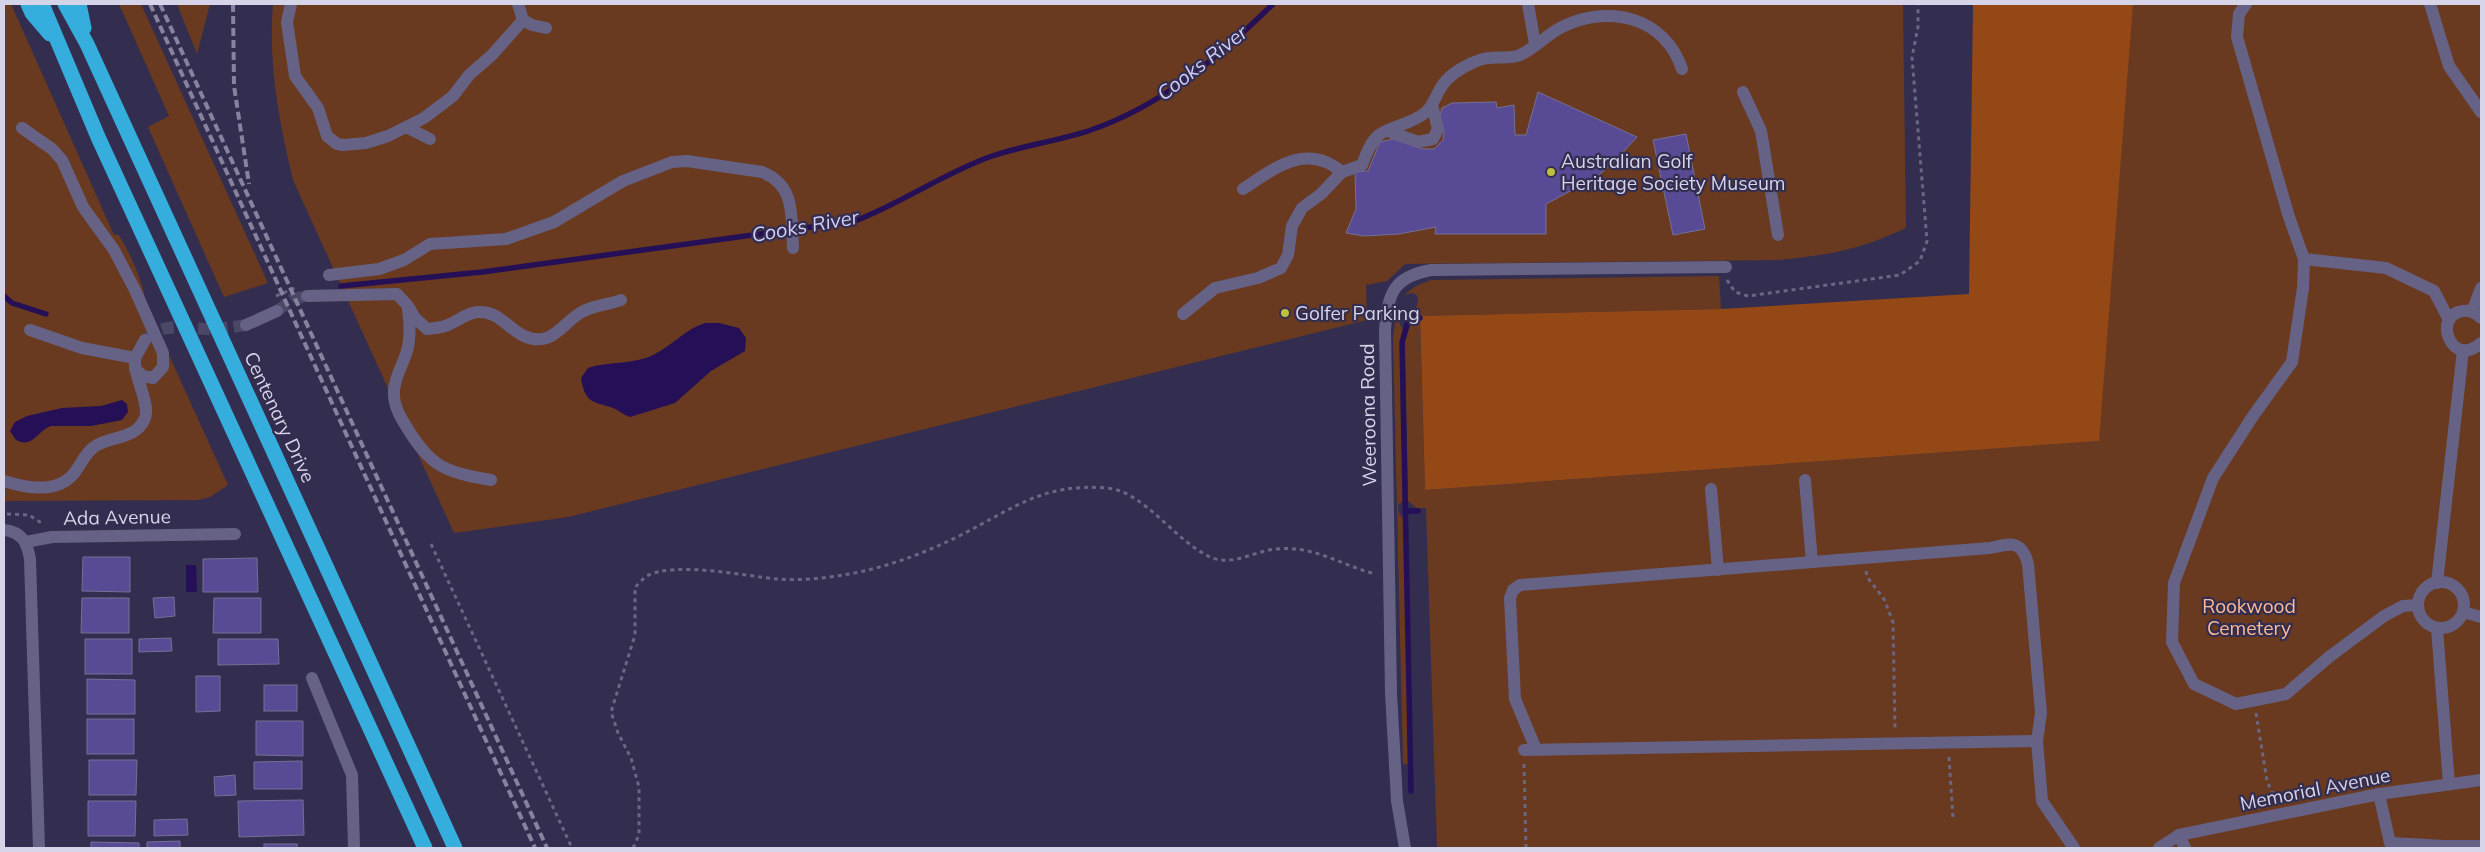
<svg xmlns="http://www.w3.org/2000/svg" width="2485" height="852" viewBox="0 0 2485 852" font-family="Mulish,sans-serif">
	<style>
		.green { fill: #693a20 }
		.forest { fill: #934816 }
		.water { fill: #250f56 }
		.lines { fill: none; stroke-linecap: round; stroke-linejoin: round }
		.stream { stroke: #250f56; stroke-width: 5.5 }
		.building { fill: #584a95; stroke: #747095 }
		.minor-tunnel { stroke: #4b4766; stroke-width: 12; stroke-dasharray: 12 6; stroke-linecap: butt }
		.path { stroke: #6a6683; stroke-width: 3; stroke-dasharray: 4 4; stroke-linecap: butt }
		.minor { stroke: #666286; stroke-width: 12 }
		.highway { stroke: #35addd; stroke-width: 15 }
		.rail { stroke: #87839e; stroke-width: 4; stroke-dasharray: 8 4; stroke-linecap: butt }
		.poi-dot { fill: #bebf42; stroke: #332e4f; stroke-width: 2 }
		.labels { text-anchor: middle; stroke-width: 4.5; stroke-linejoin: round; paint-order: stroke }
		.poi-label { font-size: 19px; fill: #d6d4e9; stroke: #332e4f; text-anchor: start }
		.street-label { font-size: 19px; fill: #d6d4e9; stroke: #332e4f }
		.park-label { font-size: 19px; fill: #fbba97; stroke: #332e4f }
		.water-label { font-size: 20px; font-style: italic; fill: #d2cef9; stroke: #332e4f }
	</style>
	<rect width="100%" height="100%" fill="#332e4f"/>
	<g class="green">
		<path d="M 4,4 L 11,4 L 114,235 L 119,235 C 130,254 140,275 145,297 L 143,298 L 228,485 L 210,497 L 198,500 L 4,501 Z"/>
		<polygon points="119,4 141,4 268,283 224,297 148,127 169,116"/>
		<polygon points="177,4 210,4 197,54"/>
		<path d="M 273,4 L 1903,4 L 1906,228 C 1859,250 1829,255 1778,260 L 1405,264 L 1387,281 L 1366,285 L 1367,320 L 568,517 L 454,533 L 293,180 C 279,122 268,64 273,4 Z"/>
		<polygon points="2063,4 2481,4 2481,848 1437,848 1426,508 1417,508 1408,501 1405,341 1413,317 1420,321 1425,490 2099,441"/>
		<polygon points="1719,276 1721,309 1420,316 1414,314 1418,302 1417,295 1413,293 1404,295 1416,286 1431,280"/>
		<polygon points="1397,308 1400,325 1403,329 1400,340 1403,501 1398,505 1399,514 1405,519 1408,764 1403,764 1393,338"/>
	</g>
	<polygon class="forest" points="1973,4 2133,4 2099,441 1425,490 1420,316 1721,309 1969,294"/>
	<g class="water">
		<path d="M 705,323 L 719,323 L 739,328 L 746,338 L 745,351 L 711,371 L 675,403 L 630,417 C 623,415 619,410 613,408 C 593,401 585,404 581,378 L 588,368 C 609,361 632,365 653,355 C 672,346 685,329 705,323 Z"/>
		<path d="M 122,400 L 127,404 L 128,412 L 122,420 L 91,426 L 51,426 C 38,430 33,449 16,440 L 10,431 L 15,422 L 27,416 L 62,408 L 101,406 Z"/>
		<polygon points="186,565 196,565 197,592 186,592"/>
	</g>
	<g class="lines">
		<g class="stream">
			<path d="M 341,286 L 482,272 L 855,221 C 902,203 944,173 992,156 C 1024,145 1059,141 1091,130 C 1163,105 1220,56 1273,4"/>
			<polyline points="4,296 12,303 46,314"/>
			<polyline points="1406,511 1418,511"/>
			<polyline points="1411,791 1402,343 1410,313 1420,318"/>
		</g>
	</g>
	<g class="building">
		<polygon points="1538,92 1637,137 1611,165 1595,178 1546,204 1546,234 1435,234 1436,227 1399,234 1364,236 1346,233 1356,209 1355,172 1368,171 1380,142 1393,139 1423,149 1434,149 1443,140 1444,131 1440,115 1442,108 1452,103 1496,102 1497,108 1514,105 1515,135 1526,135"/>
		<polygon points="1686,134 1705,229 1673,235 1653,140"/>
		<polygon points="83,557 130,557 130,592 82,591"/>
		<polygon points="257,558 258,592 203,592 203,559"/>
		<polygon points="174,597 175,616 155,618 153,598"/>
		<polygon points="82,598 129,598 129,633 81,633"/>
		<polygon points="214,598 261,598 261,633 213,633"/>
		<polygon points="171,638 172,651 139,652 139,639"/>
		<rect x="85" y="639" width="47" height="35"/>
		<polygon points="218,639 278,639 279,664 218,665"/>
		<polygon points="196,676 220,676 220,711 196,712"/>
		<polygon points="87,679 135,680 135,714 87,714"/>
		<rect x="264" y="685" width="33" height="26"/>
		<rect x="87" y="719" width="47" height="35"/>
		<polygon points="256,721 303,721 303,756 256,755"/>
		<polygon points="89,760 137,760 136,795 89,795"/>
		<polygon points="302,761 302,789 254,789 254,762"/>
		<polygon points="235,775 236,795 215,796 214,777"/>
		<polygon points="303,800 304,835 239,837 238,801"/>
		<polygon points="88,801 136,801 135,836 88,836"/>
		<polygon points="187,819 188,835 154,836 154,820"/>
		<polygon points="180,841 180,848 147,848 147,842"/>
		<polygon points="91,842 139,843 139,848 91,848"/>
		<rect x="264" y="844" width="33" height="4"/>
	</g>
	<g class="lines">
		<g class="minor-tunnel">
			<polyline points="277,311 293,299 307,296"/>
			<path d="M 147,339 C 161,322 188,328 207,329 C 220,329 233,327 246,325"/>
		</g>
		<g class="path">
			<polyline points="1727,280 1735,292 1748,296 1900,275 1920,261 1927,241 1912,57 1918,27 1918,4"/>
			<polyline points="276,296 295,288"/>
			<polyline points="7,514 29,515 43,524"/>
			<polyline points="431,544 572,848"/>
			<polyline points="1866,571 1867,577 1884,599 1893,622 1895,729"/>
			<polyline points="2256,713 2267,781 2276,801"/>
			<polyline points="1949,757 1953,819"/>
			<polyline points="1524,764 1526,848"/>
			<path d="M 633,848 L 639,835 L 639,787 L 631,758 L 618,733 L 611,712 L 635,635 L 635,587 C 639,584 643,578 647,576 C 674,561 746,576 777,579 C 800,581 826,578 849,574 C 888,567 925,553 961,535 C 1014,508 1043,483 1106,488 C 1143,490 1175,541 1210,557 C 1232,567 1254,551 1276,549 C 1313,545 1341,565 1375,574"/>
		</g>
		<g class="minor">
			<polyline points="291,4 287,22 295,76 318,108 327,136 337,144 343,145 366,143 388,136 424,118 453,96 469,75 492,55 523,20"/>
			<polyline points="518,4 523,20 532,25 546,28"/>
			<polyline points="1528,4 1535,44"/>
			<polyline points="2246,4 2239,14 2237,37 2289,217 2304,259 2303,288 2292,362 2253,416 2213,478 2174,583 2172,642 2194,684 2236,704 2286,694 2329,657 2384,616 2403,606 2418,605"/>
			<polyline points="2430,4 2449,66 2481,112"/>
			<polyline points="1743,92 1761,131 1778,235"/>
			<polyline points="22,128 52,149 62,160 83,207 114,250 135,290 163,353 163,367 153,378 143,376 135,369"/>
			<polyline points="408,128 430,139"/>
			<polyline points="1388,131 1418,142 1433,139 1438,129 1432,105"/>
			<path d="M 1243,189 C 1275,168 1306,142 1342,172"/>
			<polyline points="2304,259 2386,268 2434,291 2449,320"/>
			<path d="M 329,275 L 379,269 L 404,260 L 430,244 L 506,239 L 554,222 L 623,181 L 672,162 L 687,161 L 762,172 C 796,185 791,217 793,248"/>
			<path d="M 307,296 L 397,294 L 408,306 L 415,318 L 427,329 C 435,328 443,328 450,324 C 460,320 466,313 478,312 C 499,311 507,328 524,336 C 551,348 561,325 580,313 C 592,305 608,305 621,300"/>
			<path d="M 408,309 C 410,324 411,340 406,354 C 402,366 395,377 394,390 C 393,404 399,415 406,426 C 430,467 445,472 491,480"/>
			<polyline points="2472,312 2481,288"/>
			<path d="M 1183,314 L 1215,288 L 1258,278 L 1281,268 L 1288,255 L 1292,226 L 1302,208 L 1321,194 L 1342,172 L 1362,165 C 1366,155 1370,142 1379,135 C 1392,125 1411,125 1426,112 C 1434,105 1436,94 1442,86 C 1449,75 1461,68 1472,63 C 1491,53 1506,61 1520,55 C 1536,48 1548,33 1564,26 C 1611,4 1665,18 1682,69"/>
			<path d="M 2481,318 C 2476,313 2471,310 2463,311 C 2431,315 2452,370 2481,343"/>
			<polyline points="246,325 277,311"/>
			<polyline points="30,330 82,348 135,358"/>
			<polyline points="1805,480 1812,562"/>
			<path d="M 4,481 C 26,488 59,494 75,472 C 82,463 86,451 97,445 C 113,436 137,439 145,418 C 150,405 136,380 135,365 L 135,358 L 145,340"/>
			<polyline points="1711,489 1718,570"/>
			<path d="M 4,530 C 22,532 27,542 30,559 L 39,848"/>
			<polyline points="26,542 52,537 235,534"/>
			<circle cx="2441" cy="605" r="23"/>
			<polyline points="2437,583 2463,350"/>
			<polyline points="2463,612 2481,617"/>
			<polyline points="2437,628 2449,784"/>
			<polyline points="312,678 352,775 354,848"/>
			<path d="M 1536,749 L 1515,699 L 1510,598 L 1513,590 L 1520,585 L 1990,548 C 2011,543 2022,540 2028,564 L 2041,713 L 2037,741"/>
			<polyline points="1524,750 2037,741 2042,801 2074,848"/>
			<polyline points="2379,794 2390,843 2445,846 2481,846"/>
			<polyline points="2179,835 2185,848"/>
			<path d="M 1405,848 L 1397,801 L 1391,693 L 1385,330 C 1388,293 1393,277 1431,270 L 1726,267"/>
			<polyline points="2159,848 2179,835 2379,794 2481,780"/>
		</g>
		<g class="highway">
			<polyline points="28,4 32,13 50,34"/>
			<polyline points="42,4 98,137 425,848"/>
			<polyline points="65,4 87,44 455,848"/>
			<polyline points="79,4 84,28"/>
		</g>
		<g class="rail">
			<polyline points="150,4 535,848"/>
			<polyline points="160,4 547,848"/>
			<polyline points="233,4 234,86 249,184"/>
		</g>
	</g>
	<g class="poi-dot">
		<circle cx="1551" cy="172" r="5"/>
		<circle cx="1285" cy="313" r="5"/>
	</g>
	<g class="labels">
		<g class="poi-label">
			<text x="1561" y="168">Australian Golf<tspan x="1561" dy="22">Heritage Society Museum</tspan></text>
			<text x="1295" y="320">Golfer Parking</text>
		</g>
		<g class="street-label">
			<text transform="translate(1368 415) rotate(-91)" y="7">Weeroona Road</text>
			<text transform="translate(280 417) rotate(65)" y="7">Centenary Drive</text>
			<text transform="translate(117 517) rotate(-1)" y="7">Ada Avenue</text>
			<text transform="translate(2315 789) rotate(-11)" y="7">Memorial Avenue</text>
		</g>
		<g class="park-label">
			<text x="2249" y="613">Rookwood<tspan x="2249" dy="22">Cemetery</tspan></text>
		</g>
		<g class="water-label">
			<text transform="translate(1202 63) rotate(-38)" y="7">Cooks River</text>
			<text transform="translate(805 226) rotate(-10)" y="7">Cooks River</text>
		</g>
	</g>
	<rect width="2485" height="852" fill="none" stroke="#d6d4e9" stroke-width="10"/>
</svg>
